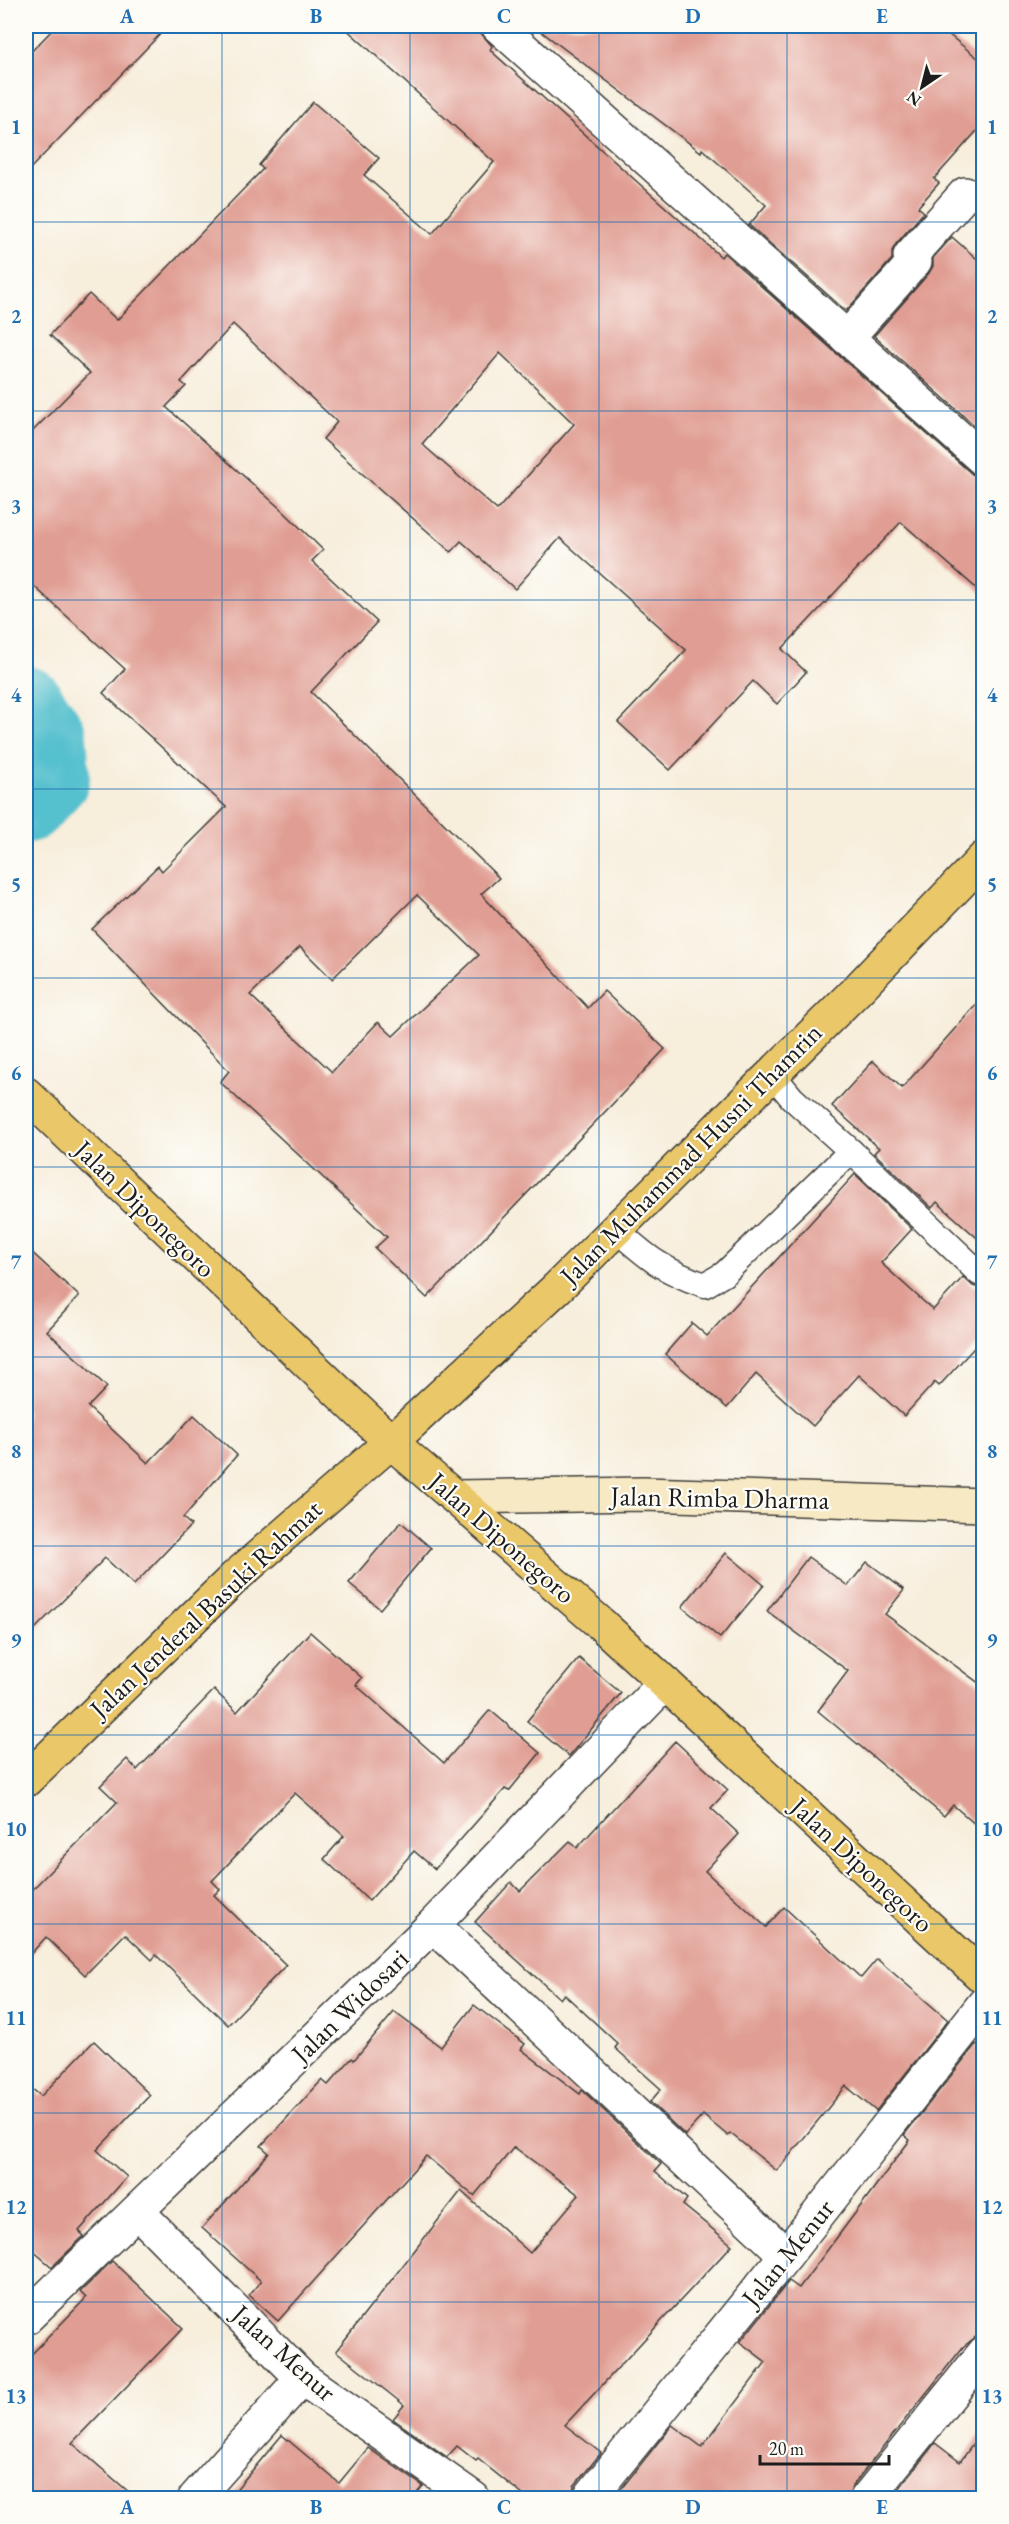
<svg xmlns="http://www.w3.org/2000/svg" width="1009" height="2524" viewBox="0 0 1009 2524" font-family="'EB Garamond',serif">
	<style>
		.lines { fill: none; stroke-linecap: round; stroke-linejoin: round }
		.river { stroke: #54c0ce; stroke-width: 78 }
		.building { fill: #e09d93; fill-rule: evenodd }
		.service-casing { stroke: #3d3c39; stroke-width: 27 }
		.minor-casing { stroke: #3d3c39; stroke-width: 36 }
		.tertiary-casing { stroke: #3d3c39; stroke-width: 36 }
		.secondary-casing { stroke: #3d3c39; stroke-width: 36 }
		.primary-casing { stroke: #3d3c39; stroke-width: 36 }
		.trunk-casing { stroke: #3d3c39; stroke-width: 36 }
		.service { stroke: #fff; stroke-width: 24 }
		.minor { stroke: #fff; stroke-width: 33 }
		.tertiary { stroke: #fff; stroke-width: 33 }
		.secondary { stroke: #f7e9c3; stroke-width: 33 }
		.primary { stroke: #eac769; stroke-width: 33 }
		.trunk { stroke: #eac769; stroke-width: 33 }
		.grid { fill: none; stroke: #1f6fb2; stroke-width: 1.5; stroke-opacity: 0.55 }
		.labels { text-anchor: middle; stroke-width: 4.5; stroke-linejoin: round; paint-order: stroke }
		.street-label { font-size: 27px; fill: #1c1c1c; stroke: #fdfcf7 }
		.neatline { fill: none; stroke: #1f6fb2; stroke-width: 2 }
		.grid-label { font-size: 20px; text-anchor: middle; font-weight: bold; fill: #1f6fb2 }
	</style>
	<rect width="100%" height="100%" fill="#fdfcf7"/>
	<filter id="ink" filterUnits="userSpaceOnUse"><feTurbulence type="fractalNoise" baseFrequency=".0167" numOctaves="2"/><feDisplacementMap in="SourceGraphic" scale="12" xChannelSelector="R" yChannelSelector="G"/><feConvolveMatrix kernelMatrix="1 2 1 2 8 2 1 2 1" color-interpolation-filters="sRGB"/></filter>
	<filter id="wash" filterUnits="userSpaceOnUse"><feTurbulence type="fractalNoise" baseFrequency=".008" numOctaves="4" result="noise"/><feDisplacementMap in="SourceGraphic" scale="24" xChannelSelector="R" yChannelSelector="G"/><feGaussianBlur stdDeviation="1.35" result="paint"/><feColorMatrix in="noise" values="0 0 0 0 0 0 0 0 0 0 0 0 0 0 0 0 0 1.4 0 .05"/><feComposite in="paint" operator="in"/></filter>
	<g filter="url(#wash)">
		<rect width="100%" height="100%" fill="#f7eedc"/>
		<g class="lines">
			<polyline class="river" points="26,705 48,737 51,777 26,804"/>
		</g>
		<g id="blocks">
			<g class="building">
				<polygon points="56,26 168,26 26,173 26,57"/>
				<path d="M 343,26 L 480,26 L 480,32 L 492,46 L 490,50 L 721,257 L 724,253 L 972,474 L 984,478 L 984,595 L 901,522 L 782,649 L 806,672 L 777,704 L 753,681 L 670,770 L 618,722 L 686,650 L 560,538 L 515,589 L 461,541 L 451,552 L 323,439 L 337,422 L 233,324 L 181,382 L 186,386 L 166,407 L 282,510 L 323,550 L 312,561 L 377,622 L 311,692 L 499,878 L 481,894 L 588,1008 L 604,991 L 665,1049 L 427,1298 L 375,1248 L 387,1237 L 220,1082 L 229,1071 L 92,929 L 158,866 L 162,871 L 226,807 L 103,693 L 125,669 L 26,579 L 26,438 L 90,373 L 50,335 L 89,294 L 117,320 L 263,169 L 259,165 L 313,102 L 379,158 L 364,175 L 432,234 L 494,162 ZM 500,353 L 574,424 L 497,510 L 422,444 ZM 417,895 L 479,955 L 393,1036 L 378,1022 L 332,1072 L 250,995 L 300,947 L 332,979 Z"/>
				<polygon points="534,26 938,26 984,63 984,123 934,179 939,183 918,207 924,212 896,244 892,251 892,259 846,311 749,225 766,205 702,149 701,152"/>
				<polygon points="952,237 984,265 984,434 874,336 929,273 933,266 933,258"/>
				<polygon points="984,996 984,1244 937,1202 932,1208 874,1153 879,1148 832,1106 873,1061 902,1088"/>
				<polygon points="855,1174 912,1229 881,1263 933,1310 963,1277 973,1286 984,1289 984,1337 939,1386 935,1382 904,1416 859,1375 813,1426 756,1374 727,1408 665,1354 692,1323 707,1336"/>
				<polygon points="26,1247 79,1296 47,1331 107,1387 88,1407 148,1463 194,1415 237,1455 183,1518 191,1525 134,1585 105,1558 26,1638"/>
				<polygon points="401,1522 431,1548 380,1609 349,1583"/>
				<polygon points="726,1553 764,1585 720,1638 682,1607"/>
				<polygon points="808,1557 848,1586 867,1562 904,1590 885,1614 984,1687 984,1832 953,1805 944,1816 818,1711 848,1671 767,1611"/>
				<polygon points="310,1632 362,1678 356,1685 444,1763 490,1710 540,1753 509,1791 505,1789 435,1869 414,1851 369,1901 324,1859 344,1836 295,1793 212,1881 220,1889 214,1895 286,1965 228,2025 156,1955 152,1960 125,1934 85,1975 46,1937 26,1959 26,1896 117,1802 100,1786 127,1759 137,1770 214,1690 237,1712"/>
				<polygon points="579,1658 621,1693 569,1756 527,1721"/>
				<polygon points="675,1741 728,1790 711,1808 739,1834 705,1871 766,1927 784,1907 861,1978 877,1959 948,2020 876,2111 846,2086 777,2171 730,2133 728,2136 703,2115 685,2135 650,2102 661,2089 615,2048 618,2044 564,1994 560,1999 475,1922 511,1882 520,1891 570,1841 577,1848"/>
				<polygon points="474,2005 525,2044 521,2049 580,2094 582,2090 661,2164 655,2171 687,2199 683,2205 732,2245 565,2425 601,2453 574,2486 571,2499 528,2499 478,2459 476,2461 457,2446 447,2457 393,2419 404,2405 336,2351 461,2191 530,2253 579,2195 514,2147 474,2196 426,2156 278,2321 249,2295 261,2281 202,2228 269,2153 261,2146 322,2080 328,2085 352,2058 354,2060 394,2012 441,2047"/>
				<polygon points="94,2041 150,2095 97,2150 127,2177 79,2231 84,2236 52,2267 26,2245 26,2084 41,2096"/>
				<polygon points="976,2044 984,2051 984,2335 977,2336 963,2347 852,2486 849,2499 613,2499 672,2425 702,2447 766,2362 740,2342 789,2281 799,2288 910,2140 904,2135"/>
				<polygon points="112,2261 183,2328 72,2443 137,2499 26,2499 26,2360 86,2298 80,2292"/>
				<polygon points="984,2429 984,2499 891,2499 935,2443 960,2462"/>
				<polygon points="282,2435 339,2483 368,2448 423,2486 412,2499 228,2499"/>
			</g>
		</g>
	</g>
	<g filter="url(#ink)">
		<use href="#blocks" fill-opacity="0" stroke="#3d3c39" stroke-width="1.5"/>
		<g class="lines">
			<defs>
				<g id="service">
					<polyline points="772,1074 792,1098 851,1151 979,1273 984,1275"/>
					<path d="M 616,1229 C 646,1257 665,1272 705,1285 L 724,1274 L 851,1151"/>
				</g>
				<g id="minor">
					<polyline points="498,26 984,460"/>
					<polyline points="847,338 915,261 910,256 965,194"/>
					<polyline points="433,1925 786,2255"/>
					<polyline points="138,2212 302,2378 473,2498"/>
					<polyline points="195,2498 302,2378"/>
					<polyline points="589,2498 786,2255 984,2004"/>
					<polyline points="867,2498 984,2353"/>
				</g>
				<polyline id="tertiary" points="26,2318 433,1925 665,1683"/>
				<polyline id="secondary" points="456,1497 644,1494 984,1505"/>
				<polyline id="primary" points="26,1094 391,1442 601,1624 984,1978"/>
				<polyline id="trunk" points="26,1780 235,1577 391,1442 557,1288 857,990 984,858"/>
			</defs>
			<use href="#service" class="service-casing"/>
			<use href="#minor" class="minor-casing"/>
			<use href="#tertiary" class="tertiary-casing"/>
			<use href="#secondary" class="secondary-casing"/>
			<use href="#primary" class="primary-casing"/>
			<use href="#trunk" class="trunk-casing"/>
			<use href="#service" class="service"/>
			<use href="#minor" class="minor"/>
			<use href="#tertiary" class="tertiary"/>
			<use href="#secondary" class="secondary"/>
			<use href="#primary" class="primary"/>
			<use href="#trunk" class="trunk"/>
		</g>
	</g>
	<path class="grid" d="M 222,26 L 222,2498M 410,26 L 410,2498M 599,26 L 599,2498M 787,26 L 787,2498M 26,222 L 984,222M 26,411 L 984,411M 26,600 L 984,600M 26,789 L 984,789M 26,978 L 984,978M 26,1167 L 984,1167M 26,1357 L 984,1357M 26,1546 L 984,1546M 26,1735 L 984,1735M 26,1924 L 984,1924M 26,2113 L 984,2113M 26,2302 L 984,2302"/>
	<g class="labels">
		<g class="street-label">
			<text transform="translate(691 1154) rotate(-45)" y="9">Jalan Muhammad Husni Thamrin</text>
			<text transform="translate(145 1209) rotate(44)" y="9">Jalan Diponegoro</text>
			<text transform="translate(720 1498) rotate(1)" y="9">Jalan Rimba Dharma</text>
			<text transform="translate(502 1538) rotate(41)" y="9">Jalan Diponegoro</text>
			<text transform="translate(206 1609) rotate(-43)" y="9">Jalan Jenderal Basuki Rahmat</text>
			<text transform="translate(862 1865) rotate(43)" y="9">Jalan Diponegoro</text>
			<text transform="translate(350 2006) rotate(-44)" y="9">Jalan Widosari</text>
			<text transform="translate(788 2253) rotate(-51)" y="9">Jalan Menur</text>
			<text transform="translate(284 2353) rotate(42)" y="9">Jalan Menur</text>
		</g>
	</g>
	<rect width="1009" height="2524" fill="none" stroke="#fdfcf7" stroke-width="66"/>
	<g transform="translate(922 87) rotate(215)" stroke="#fdfcf7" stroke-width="4.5" paint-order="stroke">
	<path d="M0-4.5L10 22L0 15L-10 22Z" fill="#1c1c1c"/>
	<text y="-9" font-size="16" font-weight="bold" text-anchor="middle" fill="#1c1c1c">N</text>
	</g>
	<path d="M760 2455v9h129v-9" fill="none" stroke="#1c1c1c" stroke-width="3"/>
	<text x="769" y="2455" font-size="18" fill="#1c1c1c" stroke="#fdfcf7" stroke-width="4.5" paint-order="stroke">20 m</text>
	<rect x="33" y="33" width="943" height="2458" class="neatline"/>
	<g class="grid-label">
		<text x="127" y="23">A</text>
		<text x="316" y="23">B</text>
		<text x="504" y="23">C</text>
		<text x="693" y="23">D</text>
		<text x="882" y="23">E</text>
		<text x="16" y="134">1</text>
		<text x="992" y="134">1</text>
		<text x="16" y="323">2</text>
		<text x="992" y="323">2</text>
		<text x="16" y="513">3</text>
		<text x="992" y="513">3</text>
		<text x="16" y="702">4</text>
		<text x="992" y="702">4</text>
		<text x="16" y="891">5</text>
		<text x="992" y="891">5</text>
		<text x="16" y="1080">6</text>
		<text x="992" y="1080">6</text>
		<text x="16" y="1269">7</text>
		<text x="992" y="1269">7</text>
		<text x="16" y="1458">8</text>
		<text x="992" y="1458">8</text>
		<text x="16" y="1647">9</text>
		<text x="992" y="1647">9</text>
		<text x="16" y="1836">10</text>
		<text x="992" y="1836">10</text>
		<text x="16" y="2025">11</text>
		<text x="992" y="2025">11</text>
		<text x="16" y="2214">12</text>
		<text x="992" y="2214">12</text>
		<text x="16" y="2403">13</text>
		<text x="992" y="2403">13</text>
		<text x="127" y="2514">A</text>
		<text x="316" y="2514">B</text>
		<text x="504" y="2514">C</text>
		<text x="693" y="2514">D</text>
		<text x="882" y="2514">E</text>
	</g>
</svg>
